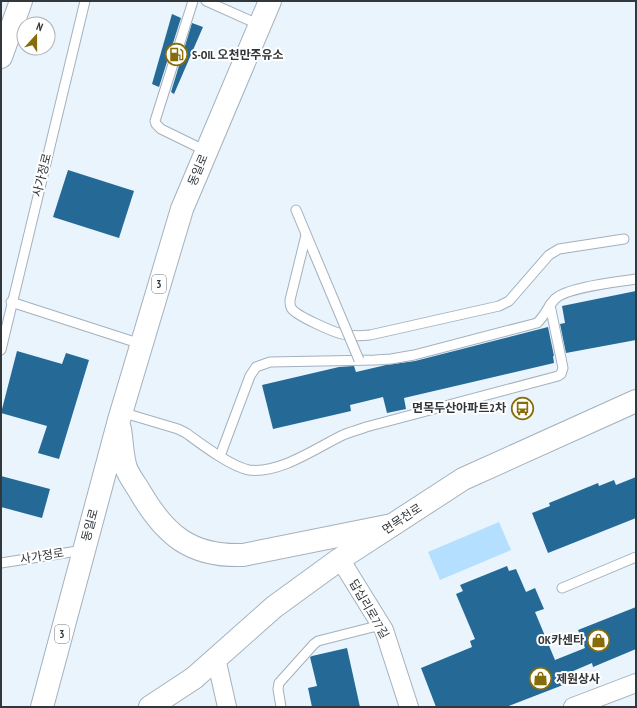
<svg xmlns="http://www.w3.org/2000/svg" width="637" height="708" viewBox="0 0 637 708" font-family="'PT Sans Narrow','Noto Sans KR',sans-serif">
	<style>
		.green { fill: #b5dffe }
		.building { fill: #256a96 }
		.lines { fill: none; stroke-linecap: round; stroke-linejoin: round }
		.service-casing { stroke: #a4b1bc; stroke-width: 11 }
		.minor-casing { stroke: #a4b1bc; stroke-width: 20 }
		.secondary-casing { stroke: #a4b1bc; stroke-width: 24 }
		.primary-casing { stroke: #a4b1bc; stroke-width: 24 }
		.trunk-casing { stroke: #a4b1bc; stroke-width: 24 }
		.service { stroke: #fff; stroke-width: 9 }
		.minor { stroke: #fff; stroke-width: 18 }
		.secondary { stroke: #fff; stroke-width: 22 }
		.primary { stroke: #fff; stroke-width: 22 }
		.trunk { stroke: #fff; stroke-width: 22 }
		.service-bridge-casing { stroke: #a4b1bc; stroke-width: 11; stroke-linecap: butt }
		.service-bridge { stroke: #fff; stroke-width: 9 }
		.labels { text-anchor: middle; stroke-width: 4; stroke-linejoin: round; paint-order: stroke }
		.shield { fill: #fff; stroke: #707376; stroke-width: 1 }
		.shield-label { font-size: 11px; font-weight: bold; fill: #32373b }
		.poi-label { font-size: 12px; font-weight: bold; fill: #32373b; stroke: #fff; text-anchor: start }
		.street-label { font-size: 12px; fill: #32373b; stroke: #fff }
	</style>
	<rect width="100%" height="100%" fill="#e9f4fd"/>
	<polygon class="green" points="499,522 511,550 440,580 428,552"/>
	<g class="building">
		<polygon points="172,14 181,18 159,87 152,84"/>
		<polygon points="192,23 203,27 174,94 171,92"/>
		<polygon points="68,170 134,191 119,238 53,217"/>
		<polygon points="636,291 636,340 566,353 560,324 565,323 562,306"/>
		<polygon points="548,327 554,356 553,356 554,363 404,398 406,409 387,413 383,397 350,405 351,411 273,429 262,385 339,367 354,366 356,372 386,365 415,361"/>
		<polygon points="17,351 62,364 66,353 89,360 59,459 38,453 47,426 1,413"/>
		<polygon points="1,476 50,489 42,518 1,507"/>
		<polygon points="636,477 636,518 548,553 532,513 550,506 549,503 598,483 599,486 614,480 616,485"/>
		<polygon points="507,566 509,571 516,569 526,592 535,588 544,609 535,612 555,660 585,648 578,630 636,607 636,649 593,667 592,663 559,677 563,685 506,707 436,707 421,668 472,647 470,641 475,639 456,594 463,591 460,585"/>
		<polygon points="347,648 360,707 312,707 308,688 317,686 310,657 312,656"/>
	</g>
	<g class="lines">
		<defs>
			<g id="service">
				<polyline points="193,1 155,121 156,124 161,129 206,151"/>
				<polyline points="206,1 260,25"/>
				<polyline points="296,210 314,253"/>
				<path d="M 306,235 L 290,300 C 290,303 290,307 292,309 C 297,316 333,332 342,334 C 351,336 361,336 370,335 L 499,306 L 509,301 L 549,255 L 559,249 L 624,239"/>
				<polyline points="11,302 141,344"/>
				<polyline points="1,350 85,1"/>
				<path d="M 121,412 L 178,429 L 186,433 C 201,444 231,467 249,470 C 280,474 316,448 343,435 C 350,432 358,430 366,427 L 558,376 L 561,374 L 563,368 L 550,305"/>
				<path d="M 220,456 L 250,376 L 256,367 L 270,362 L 375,360 L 391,359 L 414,355 L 537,323 C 545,316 548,306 555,299 C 567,287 618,282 636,279"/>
				<polyline points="1,563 84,550"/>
				<polyline points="562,588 636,557"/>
				<polyline points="281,707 278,689 279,683 314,644 318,641 381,625"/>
			</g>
			<g id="minor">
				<polyline points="340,559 384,630 409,707"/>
				<polyline points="216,658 227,707"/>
				<polyline points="573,707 636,683"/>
			</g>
			<polyline id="secondary" points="194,678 274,607 340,559 463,479 636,401"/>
			<g id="primary">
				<path d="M 120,429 C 122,441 122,456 126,468 C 129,476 136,485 140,492 C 165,535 191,557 243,555 L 392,525"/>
				<polyline points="42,707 119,420 182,209 270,1"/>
				<polyline points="150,707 194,678"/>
			</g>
			<polyline id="trunk" points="1,57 21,1"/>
		</defs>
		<use href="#service" class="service-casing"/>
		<use href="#minor" class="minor-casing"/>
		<use href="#secondary" class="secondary-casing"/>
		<use href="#primary" class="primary-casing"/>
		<use href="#trunk" class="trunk-casing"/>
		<use href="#service" class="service"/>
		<use href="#minor" class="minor"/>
		<use href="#secondary" class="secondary"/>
		<use href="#primary" class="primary"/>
		<use href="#trunk" class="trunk"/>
		<defs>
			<polyline id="service-bridge" points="314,253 359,360"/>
		</defs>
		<use href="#service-bridge" class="service-bridge-casing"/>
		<use href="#service-bridge" class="service-bridge"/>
	</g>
	<defs>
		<symbol id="fuel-ring" viewBox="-11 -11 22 22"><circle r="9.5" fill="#fff" stroke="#876c0a" stroke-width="1.5"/><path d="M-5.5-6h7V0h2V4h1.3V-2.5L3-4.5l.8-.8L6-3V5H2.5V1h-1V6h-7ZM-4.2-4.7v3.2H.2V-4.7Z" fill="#876c0a"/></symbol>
		<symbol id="bus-ring" viewBox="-11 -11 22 22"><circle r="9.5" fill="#fff" stroke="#876c0a" stroke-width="1.5"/><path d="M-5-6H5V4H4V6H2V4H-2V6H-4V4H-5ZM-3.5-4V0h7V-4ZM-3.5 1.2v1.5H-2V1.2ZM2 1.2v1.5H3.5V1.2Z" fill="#876c0a"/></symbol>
		<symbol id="shop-ring" viewBox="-11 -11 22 22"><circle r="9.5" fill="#fff" stroke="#876c0a" stroke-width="1.5"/><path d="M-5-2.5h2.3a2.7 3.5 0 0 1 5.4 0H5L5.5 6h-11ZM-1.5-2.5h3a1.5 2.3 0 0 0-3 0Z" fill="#876c0a"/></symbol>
	</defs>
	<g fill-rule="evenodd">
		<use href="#fuel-ring" x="164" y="42" width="25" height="25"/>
		<use href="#bus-ring" x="510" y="396" width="25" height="25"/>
		<use href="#shop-ring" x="586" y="628" width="25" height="25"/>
		<use href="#shop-ring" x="528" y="666" width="25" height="25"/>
	</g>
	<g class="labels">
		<g class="shield">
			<rect x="152" y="275" width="14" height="18" rx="3"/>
			<rect x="55" y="625" width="14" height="18" rx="3"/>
		</g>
		<g class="shield-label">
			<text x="159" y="288">3</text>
			<text x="62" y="638">3</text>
		</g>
		<g class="poi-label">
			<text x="192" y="59">S-OIL 오천만주유소</text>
			<text x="506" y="412" text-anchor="end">면목두산아파트2차</text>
			<text x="584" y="644" text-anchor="end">OK카센타</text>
			<text x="556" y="683">제원상사</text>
		</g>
		<g class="street-label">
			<text transform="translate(198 170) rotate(-67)" y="4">동일로</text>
			<text transform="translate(42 175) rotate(-76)" y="4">사가정로</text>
			<text transform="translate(402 519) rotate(-33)" y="4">면목천로</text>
			<text transform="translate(90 525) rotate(-75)" y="4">동일로</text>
			<text transform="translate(42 556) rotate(-9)" y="4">사가정로</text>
			<text transform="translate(369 609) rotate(60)" y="4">답십리로77길</text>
		</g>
	</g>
	<rect width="637" height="708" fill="none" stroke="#32373b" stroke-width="4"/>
	<g transform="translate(36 36) rotate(21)"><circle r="19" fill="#ffffff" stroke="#adafb1"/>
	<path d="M0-3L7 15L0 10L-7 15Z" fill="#876c0a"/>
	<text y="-6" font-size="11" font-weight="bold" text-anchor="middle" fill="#32373b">N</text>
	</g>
</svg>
